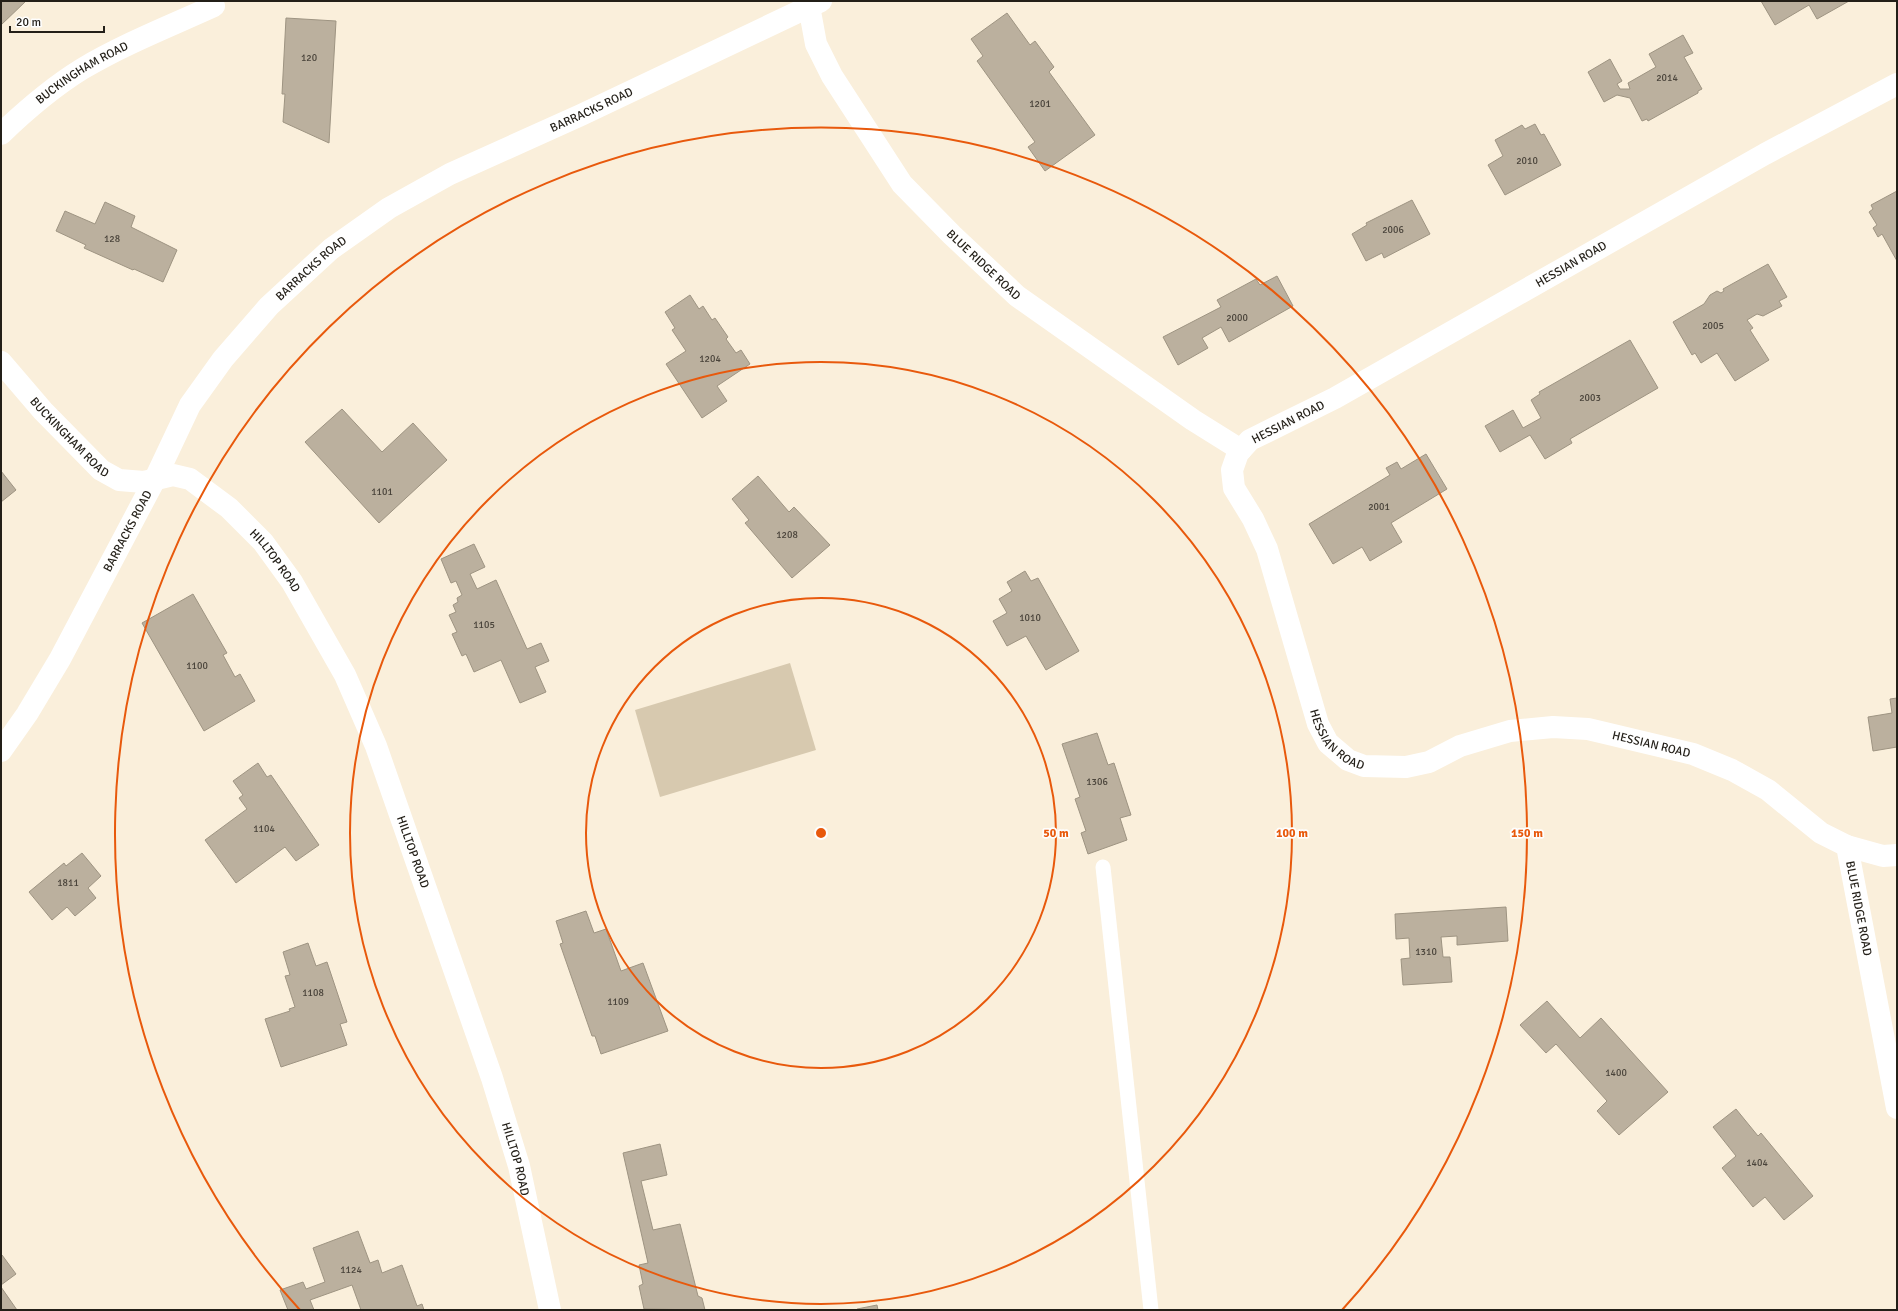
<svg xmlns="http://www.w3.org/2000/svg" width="1898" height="1311" viewBox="0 0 1898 1311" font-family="Signika,sans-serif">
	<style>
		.green { fill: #d7c9af }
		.building { fill: #bbb09e; stroke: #9e9482 }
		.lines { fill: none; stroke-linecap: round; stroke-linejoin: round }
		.service { stroke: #fff; stroke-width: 15 }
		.minor { stroke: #fff; stroke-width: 22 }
		.primary { stroke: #fff; stroke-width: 22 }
		.ring { fill: none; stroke: #e8590c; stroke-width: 2 }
		.labels { text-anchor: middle; stroke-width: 3.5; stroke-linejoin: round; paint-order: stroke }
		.number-label { font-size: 10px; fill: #49433a }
		.street-label { font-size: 12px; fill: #231f18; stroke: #fefefe }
		.centre { fill: #e8590c; stroke: #fefefe; stroke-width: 2 }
		.ring-label { font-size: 12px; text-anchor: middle; font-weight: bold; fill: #e8590c; stroke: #fefefe; stroke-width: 3.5; stroke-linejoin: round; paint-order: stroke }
	</style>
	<rect width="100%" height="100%" fill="#faefdb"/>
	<polygon class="green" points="790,663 816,750 660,797 635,710"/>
	<g class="building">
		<polygon points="1,1 26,1 1,25"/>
		<polygon points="1761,1 1849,1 1817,19 1809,5 1775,25"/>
		<polygon points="1007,13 1030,45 1035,41 1054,67 1049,72 1095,135 1045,171 1028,147 1035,142 977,61 983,56 971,39"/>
		<polygon points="286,18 336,21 329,143 283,122 285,94 282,94"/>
		<polygon points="1683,35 1693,53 1684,57 1702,89 1698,91 1698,93 1648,121 1647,119 1642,121 1630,98 1617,95 1604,102 1588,72 1610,59 1622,81 1617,84 1620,89 1630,89 1628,83 1656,67 1649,54"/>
		<polygon points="1535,124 1541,135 1544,134 1561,165 1505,195 1488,165 1503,156 1495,140 1522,125 1525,129"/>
		<polygon points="1897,191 1897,261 1882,234 1878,237 1873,228 1877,225 1869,212 1873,209 1871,205"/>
		<polygon points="1412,200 1430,234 1384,258 1382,253 1366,261 1352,234 1367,225 1366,223"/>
		<polygon points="105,202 135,216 131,227 177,250 163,282 134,269 133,270 84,248 86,245 56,231 65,211 95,224"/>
		<polygon points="1768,264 1787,297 1779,301 1782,306 1763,316 1757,314 1747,320 1753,328 1750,330 1769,360 1735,381 1717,353 1701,363 1695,353 1692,355 1673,322 1704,304 1710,295 1717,291 1721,293 1724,291 1723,289"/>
		<polygon points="1277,276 1293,306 1229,342 1221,327 1202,338 1208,348 1178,365 1163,337 1221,307 1217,300 1256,279 1260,285"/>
		<polygon points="690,295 699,309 703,306 712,320 715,318 728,337 726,339 736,353 741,350 750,364 717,386 727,401 702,418 666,364 686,351 672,330 675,328 665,312"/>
		<polygon points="1630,340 1658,388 1570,439 1572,443 1545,459 1530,435 1500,452 1485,426 1513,410 1523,428 1541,418 1531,400 1540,394 1539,392"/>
		<polygon points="342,409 382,452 413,423 447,460 379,523 305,442"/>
		<polygon points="1426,454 1447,489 1391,523 1402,542 1370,561 1362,547 1333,564 1309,524 1390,475 1386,468 1397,462 1401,469"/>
		<polygon points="1,471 16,490 1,502"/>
		<polygon points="758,476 789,512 794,507 830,545 792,578 745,523 749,520 732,499"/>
		<polygon points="474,544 485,567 470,574 477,589 496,580 527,649 541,643 549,661 535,667 546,692 520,703 501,660 474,672 466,654 462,656 452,634 457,632 449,615 456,612 453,605 458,602 457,598 462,595 456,581 451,583 441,559"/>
		<polygon points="1025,571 1031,581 1038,578 1079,651 1046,670 1026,636 1007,646 993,621 1007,613 999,599 1012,591 1007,582"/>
		<polygon points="193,594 227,653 223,655 235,677 240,674 255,701 204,731 142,623"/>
		<polygon points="1897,698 1897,747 1873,751 1868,717 1892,713 1890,699"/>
		<polygon points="1097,733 1108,765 1114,763 1131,815 1120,818 1127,840 1088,854 1081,833 1086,831 1075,799 1080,797 1062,744"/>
		<polygon points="258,763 267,777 271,775 319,845 296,861 285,847 236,883 205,840 247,809 239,798 243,795 233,781"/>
		<polygon points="82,853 101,876 88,888 96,898 75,916 67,907 52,920 29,892 64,863 66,866"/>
		<polygon points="1506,907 1508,941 1457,945 1457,936 1441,937 1443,957 1450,957 1452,982 1403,985 1401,959 1410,958 1409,938 1396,939 1395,914"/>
		<polygon points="586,911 594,933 606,929 621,971 643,963 668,1031 601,1054 595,1036 592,1036 560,944 563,943 556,921"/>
		<polygon points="308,943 316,966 327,962 347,1022 340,1024 347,1045 281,1067 265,1019 290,1011 289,1009 295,1007 285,976 290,975 283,952"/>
		<polygon points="1547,1001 1580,1038 1601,1018 1668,1092 1619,1135 1597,1111 1607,1101 1556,1044 1546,1053 1520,1025"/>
		<polygon points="1736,1109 1758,1136 1761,1133 1813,1196 1784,1220 1765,1197 1753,1207 1722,1168 1736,1156 1713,1127"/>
		<polygon points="660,1144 667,1175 641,1181 653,1230 680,1224 698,1296 702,1298 705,1310 644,1309 639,1286 643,1284 639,1265 648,1263 623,1153"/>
		<polygon points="358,1231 370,1263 378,1260 382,1273 402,1265 417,1306 422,1304 424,1310 361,1310 352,1285 310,1300 314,1310 288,1310 280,1290 303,1282 306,1289 325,1282 313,1248"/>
		<polygon points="2,1255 16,1274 1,1285 1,1256"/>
		<polygon points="1,1287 17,1310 1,1310"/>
		<polygon points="877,1305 878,1310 857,1310 857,1309"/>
	</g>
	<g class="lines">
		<polyline class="service" points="1103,867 1151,1310"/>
		<g class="minor">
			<path id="s1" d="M 809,6 L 816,44 L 832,76 L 902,184 L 952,235 L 1017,296 L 1193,420 L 1241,450"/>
			<path id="s2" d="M 1897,84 L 1765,154 L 1335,398 L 1250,440 L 1238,453 L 1232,470 L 1234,488 L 1253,519 L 1267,549 L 1318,724 L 1328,743 L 1348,760 L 1364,766 L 1406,767 L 1429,762 L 1460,746 L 1510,731 L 1553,727 L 1588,729 L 1693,754 L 1732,770 L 1768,790 L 1821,833 L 1847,846 L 1897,1108"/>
			<path id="s3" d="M 1,134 C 26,110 53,87 82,69 C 124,44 170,26 214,6"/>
			<path id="s4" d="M 1,362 L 43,411 L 101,470 L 119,480 L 144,482 L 173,475 L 190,479 L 229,508 L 263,542 L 292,582 L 345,675 L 376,746 L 492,1078 L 519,1166 L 550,1310"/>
			<polyline points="1847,846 1883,856 1897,855"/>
		</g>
		<path class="primary" id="s5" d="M 1,751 L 27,714 L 60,659 L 155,479 L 190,405 L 223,359 L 269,306 L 331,249 L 389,208 L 450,174 L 581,115 L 821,1"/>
	</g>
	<g class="ring">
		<circle cx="821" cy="833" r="235"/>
		<circle cx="821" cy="833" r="471"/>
		<path d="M300 1310A706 706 0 1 1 1342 1310"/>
	</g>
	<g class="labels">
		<g class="number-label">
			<text x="309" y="61">120</text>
			<text x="1667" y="81">2014</text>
			<text x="1040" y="107">1201</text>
			<text x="1527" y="164">2010</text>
			<text x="1393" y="233">2006</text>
			<text x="112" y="242">128</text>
			<text x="1237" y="321">2000</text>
			<text x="1713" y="329">2005</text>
			<text x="710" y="362">1204</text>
			<text x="1590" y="401">2003</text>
			<text x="382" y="495">1101</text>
			<text x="1379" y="510">2001</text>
			<text x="787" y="538">1208</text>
			<text x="1030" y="621">1010</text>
			<text x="484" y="628">1105</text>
			<text x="197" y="669">1100</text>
			<text x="1097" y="785">1306</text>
			<text x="264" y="832">1104</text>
			<text x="68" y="886">1811</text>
			<text x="1426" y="955">1310</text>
			<text x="313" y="996">1108</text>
			<text x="618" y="1005">1109</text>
			<text x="1616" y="1076">1400</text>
			<text x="1757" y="1166">1404</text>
			<text x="351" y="1273">1124</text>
		</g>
		<g class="street-label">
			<text dy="4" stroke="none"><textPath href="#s3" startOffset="102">BUCKINGHAM ROAD</textPath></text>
			<text dy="4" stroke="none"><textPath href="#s5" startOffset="902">BARRACKS ROAD</textPath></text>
			<text dy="4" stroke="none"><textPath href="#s1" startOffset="318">BLUE RIDGE ROAD</textPath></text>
			<text transform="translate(1571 264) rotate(-30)" y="4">HESSIAN ROAD</text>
			<text dy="4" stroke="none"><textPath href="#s5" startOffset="578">BARRACKS ROAD</textPath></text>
			<text transform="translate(1288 422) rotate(-27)" y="4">HESSIAN ROAD</text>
			<text dy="4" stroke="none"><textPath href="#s4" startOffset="102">BUCKINGHAM ROAD</textPath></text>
			<text dy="4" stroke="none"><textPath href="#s5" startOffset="254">BARRACKS ROAD</textPath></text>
			<text dy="4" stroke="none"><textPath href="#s4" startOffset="359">HILLTOP ROAD</textPath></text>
			<text dy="4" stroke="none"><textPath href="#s2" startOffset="1069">HESSIAN ROAD</textPath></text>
			<text dy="4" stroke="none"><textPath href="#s2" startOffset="1405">HESSIAN ROAD</textPath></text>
			<text dy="4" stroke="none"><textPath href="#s4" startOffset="683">HILLTOP ROAD</textPath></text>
			<text dy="4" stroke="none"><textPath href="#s2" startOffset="1692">BLUE RIDGE ROAD</textPath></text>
			<text dy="4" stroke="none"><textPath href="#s4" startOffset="1007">HILLTOP ROAD</textPath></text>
		</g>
	</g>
	<circle cx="821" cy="833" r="6" class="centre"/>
	<g class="ring-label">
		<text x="1056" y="837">50 m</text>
		<text x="1292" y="837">100 m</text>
		<text x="1527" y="837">150 m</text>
	</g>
	<rect width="1898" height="1311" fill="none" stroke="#231f18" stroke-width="4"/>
	<path d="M10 26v6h94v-6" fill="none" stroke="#231f18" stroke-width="2"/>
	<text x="16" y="26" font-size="12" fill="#231f18" stroke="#fefefe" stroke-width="3" paint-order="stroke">20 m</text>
</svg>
